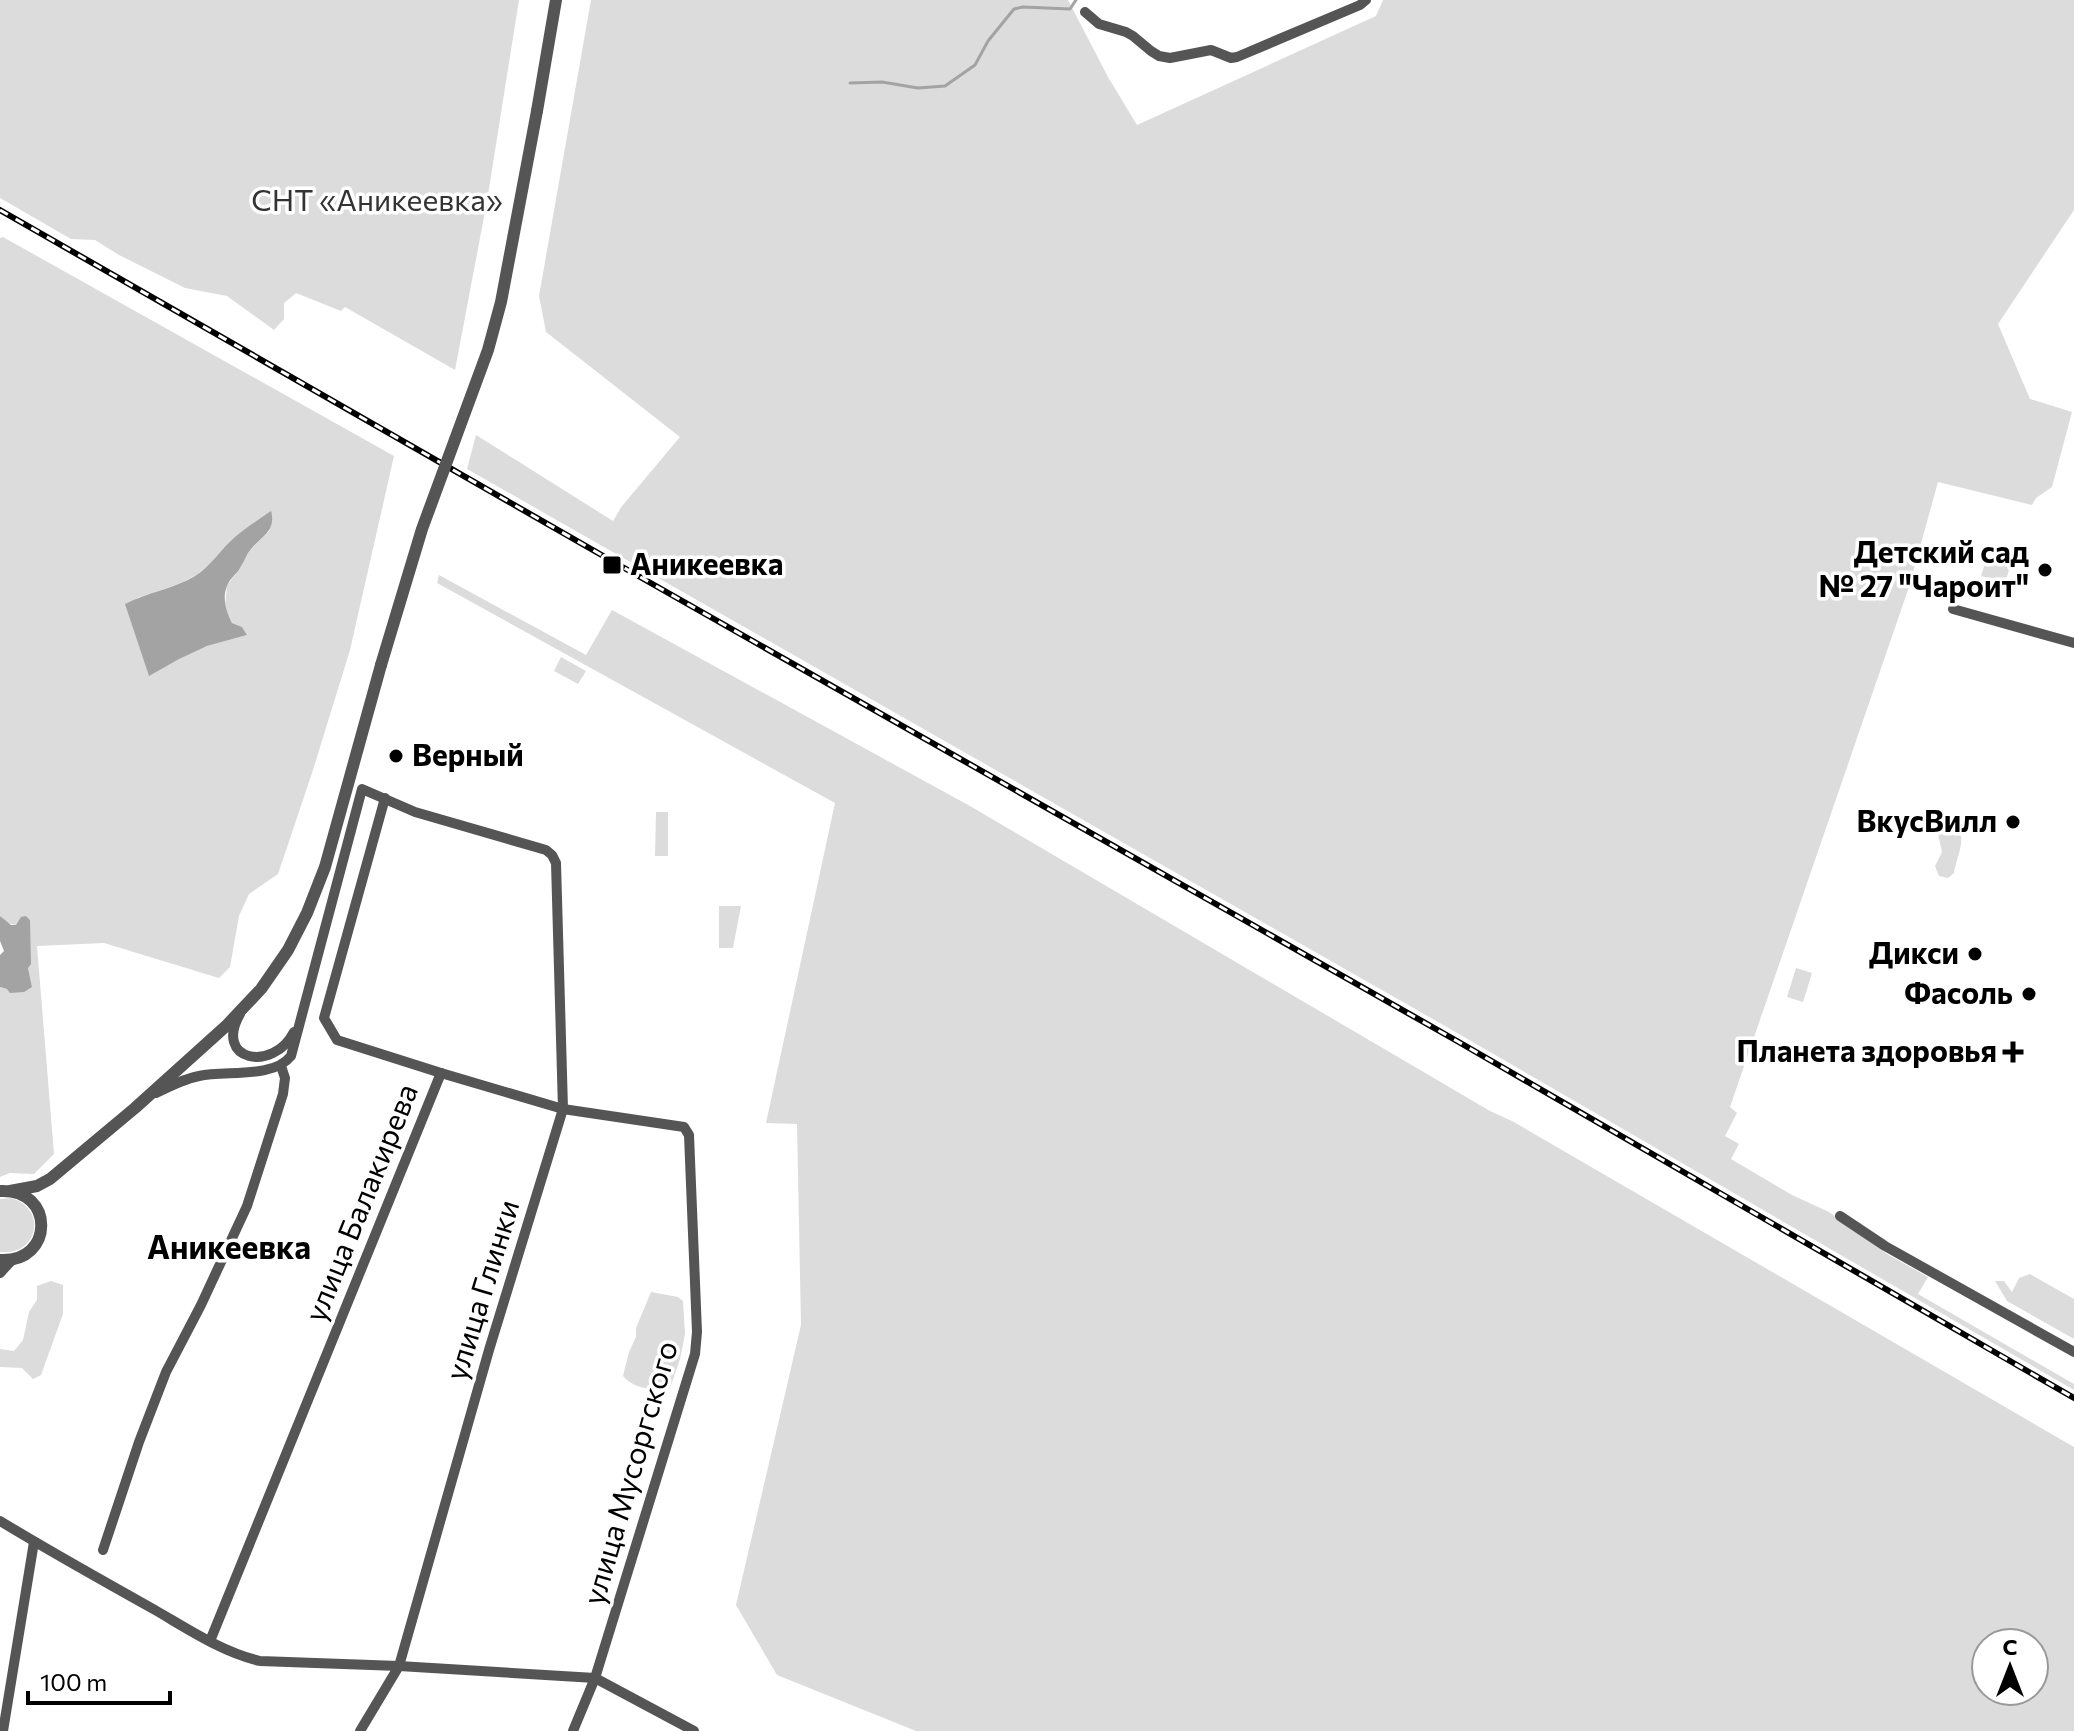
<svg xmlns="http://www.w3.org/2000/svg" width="2074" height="1731" viewBox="0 0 2074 1731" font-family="Commissioner,sans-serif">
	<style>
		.green { fill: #dcdcdc; fill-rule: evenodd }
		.water { fill: #a3a3a3 }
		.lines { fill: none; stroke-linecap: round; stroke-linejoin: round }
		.stream { stroke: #a3a3a3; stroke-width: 3 }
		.minor { stroke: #555; stroke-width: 10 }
		.tertiary { stroke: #555; stroke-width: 12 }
		.rail-casing { stroke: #000; stroke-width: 6 }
		.rail { stroke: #fff; stroke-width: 3; stroke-dasharray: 9; stroke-linecap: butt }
		.tertiary-bridge { stroke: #555; stroke-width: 12 }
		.poi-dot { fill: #000; stroke: #fff; stroke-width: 3 }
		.labels { text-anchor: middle; stroke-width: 7; stroke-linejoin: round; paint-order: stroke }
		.park-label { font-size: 30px; fill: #333; stroke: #fff }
		.poi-label { font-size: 30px; font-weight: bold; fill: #000; stroke: #fff; text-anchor: end }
		.street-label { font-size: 30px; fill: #000; stroke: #fff }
		.neighbourhood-label { font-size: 32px; font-weight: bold; fill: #000; stroke: #fff }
	</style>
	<rect width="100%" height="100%" fill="#fff"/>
	<g class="green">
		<polygon points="0,0 519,0 487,201 455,370 345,307 341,311 296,293 284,303 284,319 274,330 227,296 185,288 119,255 95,240 71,239 0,198"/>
		<polygon points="591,0 1068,0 1108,77 1137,125 1376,16 1383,0 2074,0 2074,210 1998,324 2030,399 2072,412 2052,487 2036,498 2032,505 1938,482 1909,587 1730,1107 1737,1113 1725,1136 1739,1144 1731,1159 1792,1195 1829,1212 1887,1254 1928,1277 1918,1294 2074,1384 2074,1390 1445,1026 467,469 476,435 613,521 622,506 680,437 546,332 539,296"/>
		<path d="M 3,237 L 394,456 L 350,650 L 313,770 L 278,874 L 249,894 L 239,916 L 230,967 L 219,978 L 104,943 L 37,946 L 54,1154 L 34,1174 L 10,1173 L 0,1177 L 0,987 L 7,989 L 32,987 L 28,968 L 30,920 L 26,916 L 21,918 L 16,925 L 7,923 L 0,916 L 0,238 ZM 270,530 L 249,551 L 240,569 L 227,585 L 225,605 L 227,614 L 232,623 L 242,627 L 247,635 L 207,646 L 179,658 L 149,675 L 137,598 L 179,584 L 196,575 L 213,562 L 233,539 Z"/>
		<polygon points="1986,560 2010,567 2005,583 1981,576"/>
		<path d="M 439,575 L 586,655 L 612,610 L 970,806 L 1490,1111 L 1512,1121 L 2074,1447 L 2074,1731 L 916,1731 L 777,1675 L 736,1605 L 801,1325 L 797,1124 L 766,1123 L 835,803 L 437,583 ZM 2034,1643 L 2034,1691 L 1986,1691 L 1986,1643 Z"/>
		<polygon points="561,657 586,671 578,684 554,671"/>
		<polygon points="656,812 668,812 668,856 655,856"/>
		<path d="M 1947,824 C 1973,829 1956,857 1954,873 L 1948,878 L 1939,876 L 1935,866 L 1942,852 L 1938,834 L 1942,826 Z"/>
		<polygon points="719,906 741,906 733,948 719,948"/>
		<polygon points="1796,968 1812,973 1803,1002 1787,997"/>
		<path d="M 11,1198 C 48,1209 38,1256 0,1252 L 0,1199 Z"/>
		<polygon points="2030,1274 2074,1299 2074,1339 2007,1301 1995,1281 2004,1281 2012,1292 2019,1278"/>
		<polygon points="51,1281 63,1285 63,1314 41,1375 33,1379 22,1368 0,1367 0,1349 14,1351 23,1340 29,1312 37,1300 37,1286"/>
		<path d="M 651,1292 L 678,1297 L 683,1301 L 685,1334 L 680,1359 L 670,1388 C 653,1390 635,1390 623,1376 L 629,1352 L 636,1337 L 636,1328 Z"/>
	</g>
	<g class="water">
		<path d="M 271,511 C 277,533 259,537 248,553 C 245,559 242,565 239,570 C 235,575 229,580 227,586 C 222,598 226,612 232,623 L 242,627 L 247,635 L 207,646 L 179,659 L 149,676 L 125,604 C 148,592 173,589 195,576 C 212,565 221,549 235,537 C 246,528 259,519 271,511 Z"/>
		<polygon points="0,916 11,925 16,925 21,917 26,916 30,920 31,964 28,968 32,987 24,992 10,993 7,989 0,987 0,955 4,951 0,941"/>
	</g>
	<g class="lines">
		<polyline class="stream" points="850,83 882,82 918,88 945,86 975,65 988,41 1014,9 1023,7 1070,9 1076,0"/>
		<g class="minor">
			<polyline points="1085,12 1099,24 1126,32 1133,36 1151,51 1159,56 1170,58 1211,50 1231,58 1237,57 1360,5 1366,0"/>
			<polyline points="1953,609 2074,643"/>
			<polyline points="385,798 324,1018 337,1040 441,1073 563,1109 684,1127 689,1135 697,1332 695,1354 595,1678 573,1731"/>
			<path d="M 240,1014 C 213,1061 273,1073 294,1032"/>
			<path d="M 156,1093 C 170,1086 184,1079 199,1076 C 226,1070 273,1079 291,1056 L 362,789 L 415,812 L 546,850 L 552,855 L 556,863 L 563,1109 L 489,1350 L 399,1666 L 360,1731"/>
			<polyline points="1840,1216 1885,1246 2074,1352"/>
			<polyline points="0,1273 12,1260"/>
			<path d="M 0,1521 C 51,1552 103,1581 155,1610 C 188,1629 222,1652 260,1661 L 399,1666 L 595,1678 L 694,1731"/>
			<polyline points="103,1550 139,1442 166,1372 201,1305 247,1206 283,1094 285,1078 281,1066"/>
			<polyline points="210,1641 441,1073"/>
			<polyline points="3,1731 34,1542"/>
		</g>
		<g class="tertiary">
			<polyline points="537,111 556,0"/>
			<path d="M 0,1191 C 55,1188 55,1263 0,1260"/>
			<polyline points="10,1191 37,1186 50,1179 135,1108 226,1026 261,989 288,950 307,913 325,867 381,665"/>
		</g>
		<defs>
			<polyline id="rail" points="0,210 612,561 1457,1041 2074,1398"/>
		</defs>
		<use href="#rail" class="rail-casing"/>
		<use href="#rail" class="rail"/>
		<polyline class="tertiary-bridge" points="381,665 422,529 488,350 501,302 537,111"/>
	</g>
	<g class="poi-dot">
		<rect x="602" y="555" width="20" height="20" rx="4"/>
		<circle cx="2045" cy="570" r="8"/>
		<circle cx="396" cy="756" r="8"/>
		<circle cx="2013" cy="822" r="8"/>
		<circle cx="1975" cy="954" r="8"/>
		<circle cx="2029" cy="994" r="8"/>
		<path d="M2009 1040h8v8h8v8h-8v8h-8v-8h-8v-8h8z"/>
	</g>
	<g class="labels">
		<g class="park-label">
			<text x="377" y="211">СНТ «Аникеевка»</text>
		</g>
		<g class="poi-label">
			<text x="2029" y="563">Детский сад<tspan x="2029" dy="34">№ 27 "Чароит"</tspan></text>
			<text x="630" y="575" text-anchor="start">Аникеевка</text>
			<text x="412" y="766" text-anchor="start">Верный</text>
			<text x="1997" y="832">ВкусВилл</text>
			<text x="1959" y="964">Дикси</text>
			<text x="2013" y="1004">Фасоль</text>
			<text x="1997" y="1062">Планета здоровья</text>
		</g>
		<g class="street-label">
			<text transform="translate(362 1203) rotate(-68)" y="10">улица Балакирева</text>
			<text transform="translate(483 1290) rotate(-73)" y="10">улица Глинки</text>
			<text transform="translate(631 1473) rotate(-74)" y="10">улица Мусоргского</text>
		</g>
		<g class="neighbourhood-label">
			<text x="229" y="1259">Аникеевка</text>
		</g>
	</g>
	<g transform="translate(2010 1667)"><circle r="38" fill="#ffffff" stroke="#999999" stroke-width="2"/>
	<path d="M0-6L14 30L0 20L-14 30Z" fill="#000000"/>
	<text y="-12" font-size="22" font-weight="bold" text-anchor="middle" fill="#000000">С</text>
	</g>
	<path d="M28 1691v12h142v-12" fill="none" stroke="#000000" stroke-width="4"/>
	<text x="40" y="1691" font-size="24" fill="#000000" stroke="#ffffff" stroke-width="6" paint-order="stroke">100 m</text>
</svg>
